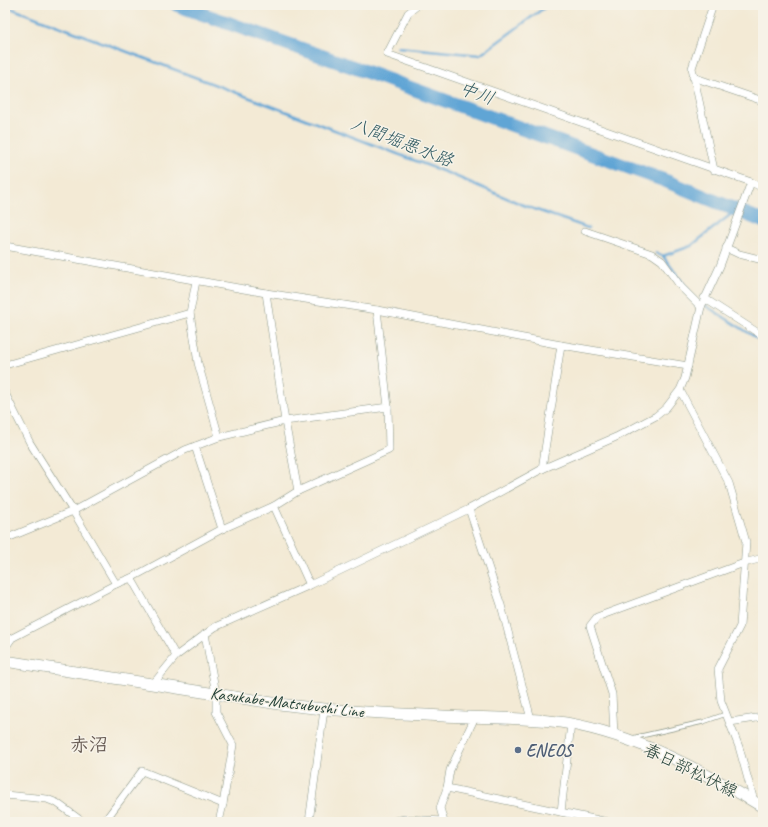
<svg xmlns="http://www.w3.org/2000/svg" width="768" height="827" viewBox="0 0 768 827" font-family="Caveat,'Klee One',sans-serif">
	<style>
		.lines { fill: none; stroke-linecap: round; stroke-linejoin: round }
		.stream { stroke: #60a5d5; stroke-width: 2.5 }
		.river { stroke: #60a5d5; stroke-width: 14 }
		.service-casing { stroke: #899484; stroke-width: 5 }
		.minor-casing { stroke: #899484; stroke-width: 8 }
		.primary-casing { stroke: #899484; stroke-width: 12 }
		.service { stroke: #fff; stroke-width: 3.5 }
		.minor { stroke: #fff; stroke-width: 7 }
		.primary { stroke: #fff; stroke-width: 11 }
		.service-dot { fill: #5c6f8a; stroke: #f7f3e8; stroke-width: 1.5 }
		.labels { text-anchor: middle; stroke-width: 3; stroke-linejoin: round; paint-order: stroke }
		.street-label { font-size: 17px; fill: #1f3d34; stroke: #f7f3e8 }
		.service-label { font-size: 17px; font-weight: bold; fill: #4e5e75; stroke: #f7f3e8; text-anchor: start }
		.water-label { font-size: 18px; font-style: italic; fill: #325c64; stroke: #f7f3e8 }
		.quarter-label { font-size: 19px; font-weight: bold; fill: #6a5e57; stroke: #f7f3e8 }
	</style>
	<rect width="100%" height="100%" fill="#f7f3e8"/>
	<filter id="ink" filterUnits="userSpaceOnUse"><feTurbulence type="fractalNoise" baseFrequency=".025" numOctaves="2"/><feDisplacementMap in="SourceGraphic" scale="8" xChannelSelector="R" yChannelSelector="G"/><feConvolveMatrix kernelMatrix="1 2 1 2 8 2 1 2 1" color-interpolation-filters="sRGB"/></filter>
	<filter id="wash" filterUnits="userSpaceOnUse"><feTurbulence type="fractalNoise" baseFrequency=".012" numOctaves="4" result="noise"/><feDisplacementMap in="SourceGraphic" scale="16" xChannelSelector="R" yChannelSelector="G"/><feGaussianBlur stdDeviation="0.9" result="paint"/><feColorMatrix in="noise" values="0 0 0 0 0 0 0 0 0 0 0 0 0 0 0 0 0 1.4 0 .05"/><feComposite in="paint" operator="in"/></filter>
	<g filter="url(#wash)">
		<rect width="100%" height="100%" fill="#f3ead5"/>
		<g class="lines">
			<g class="stream">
				<polyline points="5,6 232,91 450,174 528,207 588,228"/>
				<polyline points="398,47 480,55 548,5"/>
				<polyline points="656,253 663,256 689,291"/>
				<polyline points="663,256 691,246 735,211"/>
				<polyline points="703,304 763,342"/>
			</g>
			<polyline class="river" points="177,5 353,67 666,181 763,221"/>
		</g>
	</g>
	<g filter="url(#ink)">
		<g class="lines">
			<defs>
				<polyline id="service" points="632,738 703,722 726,714"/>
				<g id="minor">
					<polyline points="418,5 408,13 387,54 751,182 763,188"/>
					<polyline points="713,5 692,68 714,170"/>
					<polyline points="693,77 763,101"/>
					<polyline points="585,231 652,254 662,261 681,287 701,307"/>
					<polyline points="5,246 266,293 377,310 561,345 688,366"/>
					<polyline points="726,248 739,254 763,260"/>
					<polyline points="196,281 190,313 198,363 219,437"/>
					<polyline points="266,293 285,421 298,491"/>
					<polyline points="704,298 763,336"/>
					<polyline points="5,365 190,313"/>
					<polyline points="680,390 729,483 746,542 740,626 718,669 721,701 739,747 754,801"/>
					<polyline points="5,393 30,443 73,511 116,584"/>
					<polyline points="195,446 222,529"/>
					<polyline points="542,469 561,345"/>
					<polyline points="274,506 310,585"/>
					<polyline points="469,509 501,605 531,719"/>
					<polyline points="5,539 73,511 185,450 219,437 285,421 388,407"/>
					<polyline points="131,578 176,656"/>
					<polyline points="205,634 216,694 216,712 233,745 223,804 219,822"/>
					<polyline points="5,648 12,638 116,584 131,578 222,529 274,506 298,491 389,450 388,407 377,310"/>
					<polyline points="153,684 176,656 215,627 310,585 469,509 542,469 616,437 656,416 666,408 680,390 685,378 701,307 720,266 751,182"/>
					<polyline points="730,722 763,717"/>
					<polyline points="614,735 612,694 590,626 597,617 744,563 763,558"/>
					<polyline points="447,788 608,822"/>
					<polyline points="5,795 47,799 57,803 83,822"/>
					<polyline points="561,812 571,724"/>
					<polyline points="104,822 142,771 223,804"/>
					<polyline points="309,822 324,710"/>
					<polyline points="389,822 405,819 443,821"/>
					<polyline points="444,822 440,808 447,788 450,770 475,717"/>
				</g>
				<path id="primary" d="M 5,661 L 279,704 C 341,712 404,714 466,717 C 500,718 533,718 566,723 C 636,735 703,771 763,807"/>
			</defs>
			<use href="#service" class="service-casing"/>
			<use href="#minor" class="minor-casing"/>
			<use href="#primary" class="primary-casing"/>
			<use href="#service" class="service"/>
			<use href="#minor" class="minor"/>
			<use href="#primary" class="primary"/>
		</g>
	</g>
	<circle class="service-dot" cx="518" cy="750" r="4"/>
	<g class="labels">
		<g class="street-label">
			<text transform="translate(287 702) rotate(7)" y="6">Kasukabe-Matsubushi Line</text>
			<text transform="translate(691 770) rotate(26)" y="6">春日部松伏線</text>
		</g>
		<g class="service-label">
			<text x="526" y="756">ENEOS</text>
		</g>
		<g class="water-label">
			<text transform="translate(477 93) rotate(20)" y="6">中川</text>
			<text transform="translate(402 142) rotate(21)" y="6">八間堀悪水路</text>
		</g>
		<g class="quarter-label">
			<text x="89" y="751">赤沼</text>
		</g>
	</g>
	<rect width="768" height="827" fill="none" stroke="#f7f3e8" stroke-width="20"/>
</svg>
